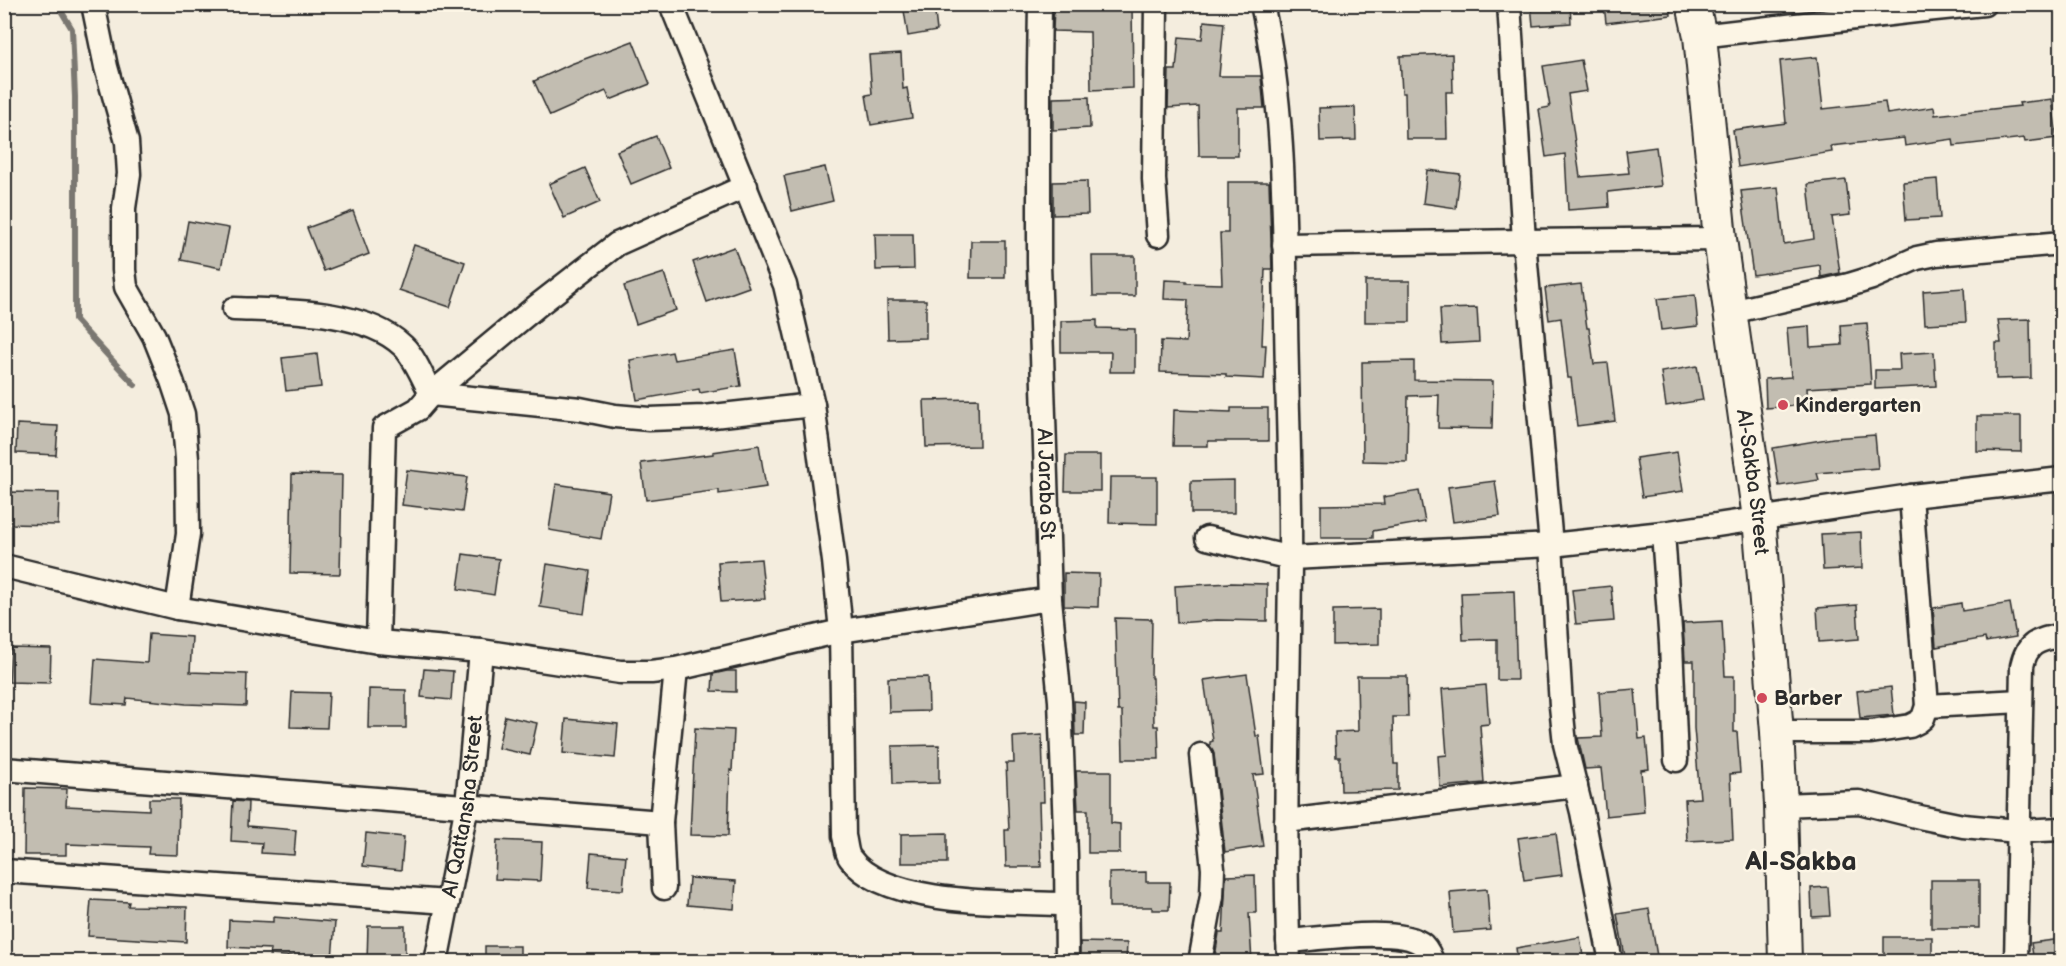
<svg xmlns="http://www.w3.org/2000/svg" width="2066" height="966" viewBox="0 0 2066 966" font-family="'Balsamiq Sans',sans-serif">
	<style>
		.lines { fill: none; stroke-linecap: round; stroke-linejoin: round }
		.stream { stroke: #7a7771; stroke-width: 6 }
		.building { fill: #c2bdb1; stroke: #2b2b2b; stroke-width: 1.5 }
		.minor-casing { stroke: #2b2b2b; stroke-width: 27 }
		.secondary-casing { stroke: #2b2b2b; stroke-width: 36 }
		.minor { stroke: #fcf5e5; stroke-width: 22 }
		.secondary { stroke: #fcf5e5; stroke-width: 32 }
		.poi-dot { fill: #d1495b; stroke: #fcf5e5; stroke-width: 2 }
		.labels { text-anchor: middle; stroke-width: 5; stroke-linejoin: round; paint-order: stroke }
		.poi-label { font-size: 21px; font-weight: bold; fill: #2b2b2b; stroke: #fcf5e5; text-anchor: start }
		.street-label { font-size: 21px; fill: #2b2b2b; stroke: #fcf5e5 }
		.district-label { font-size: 27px; font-weight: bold; fill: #2b2b2b; stroke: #fcf5e5 }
	</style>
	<rect width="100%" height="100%" fill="#f4edde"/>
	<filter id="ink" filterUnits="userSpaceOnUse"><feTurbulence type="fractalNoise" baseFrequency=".0167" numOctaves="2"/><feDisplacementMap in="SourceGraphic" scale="12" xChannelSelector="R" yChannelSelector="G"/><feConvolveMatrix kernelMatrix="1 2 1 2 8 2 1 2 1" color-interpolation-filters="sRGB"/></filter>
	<g filter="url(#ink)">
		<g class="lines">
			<polyline class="stream" points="57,4 72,29 75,97 75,320 135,385"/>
		</g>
		<g class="building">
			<polygon points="903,4 934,4 937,31 908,36"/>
			<polygon points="1054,4 1132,4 1133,88 1091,90 1090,32 1053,31"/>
			<polygon points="1531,4 1570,4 1571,23 1533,26"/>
			<polygon points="1604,4 1670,4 1671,15 1606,23"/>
			<polygon points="1204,21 1224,23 1219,76 1261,76 1264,108 1238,108 1238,156 1199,156 1198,106 1168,108 1169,70 1176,70 1179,37 1202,39"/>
			<polygon points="633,41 650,84 610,100 606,91 550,116 534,81 571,64"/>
			<polygon points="901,53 903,89 907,88 912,118 871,125 866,95 872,94 869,55"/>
			<polygon points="1452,54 1453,92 1446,92 1447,139 1406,139 1405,93 1402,93 1400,56"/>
			<polygon points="1817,57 1823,109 1885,102 1887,114 1934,107 1935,115 2020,106 2019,103 2052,99 2057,138 2025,142 2024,138 1954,146 1953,139 1905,146 1904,138 1831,146 1832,152 1738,167 1733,130 1786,123 1780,61"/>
			<polygon points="1581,60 1587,91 1568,94 1580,177 1629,173 1626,151 1656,147 1661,186 1608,192 1609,207 1568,210 1565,154 1546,157 1539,109 1550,107 1543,66"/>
			<polygon points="1089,97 1090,128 1053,130 1053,98"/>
			<polygon points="1355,107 1356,140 1320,141 1319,108"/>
			<polygon points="656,136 669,168 631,184 617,151"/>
			<polygon points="825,167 833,201 792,211 784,176"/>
			<polygon points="585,168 600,202 564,218 549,184"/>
			<polygon points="1427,170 1460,174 1456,208 1423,203"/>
			<polygon points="1937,179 1940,218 1906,220 1903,182"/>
			<polygon points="1846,180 1850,215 1832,217 1840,273 1821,277 1820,265 1753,275 1741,191 1778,187 1784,244 1814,239 1808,184"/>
			<polygon points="1087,181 1088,214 1053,215 1053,182"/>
			<polygon points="1228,182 1269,182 1272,269 1265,269 1262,345 1266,345 1264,379 1226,377 1226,374 1160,372 1161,341 1186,342 1188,300 1164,299 1165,280 1186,281 1186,283 1222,284 1220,233 1228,233"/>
			<polygon points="353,211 369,254 324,271 307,228"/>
			<polygon points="188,221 229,228 221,268 181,260"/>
			<polygon points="875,234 913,234 914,269 876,270"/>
			<polygon points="971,241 1005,241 1005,278 970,278"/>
			<polygon points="414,245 465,262 450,307 399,290"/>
			<polygon points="734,247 749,287 707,302 693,262"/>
			<polygon points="1092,256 1135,256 1135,296 1093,296"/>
			<polygon points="664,273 676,310 636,324 624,286"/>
			<rect x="1365" y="281" width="45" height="41"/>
			<polygon points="1581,284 1587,328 1589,328 1594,364 1608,363 1615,421 1577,426 1571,378 1568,378 1561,318 1549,320 1545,288"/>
			<polygon points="1964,288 1966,322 1925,324 1923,291"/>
			<polygon points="1695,295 1698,326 1661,330 1657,299"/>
			<polygon points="887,300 926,300 926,338 888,339"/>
			<polygon points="1477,308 1479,342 1442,344 1440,309"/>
			<polygon points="2030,319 2031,378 1996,379 1996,343 2001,343 1998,320"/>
			<polygon points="1097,320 1097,328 1135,329 1135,372 1110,372 1111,352 1061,352 1061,321"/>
			<polygon points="1867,323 1871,384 1807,388 1808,405 1766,408 1765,379 1791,377 1787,328 1809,326 1810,347 1842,345 1841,325"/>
			<polygon points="735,350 741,386 700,393 699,389 637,400 630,360 672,352 674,360"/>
			<polygon points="1934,352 1936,386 1875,389 1875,370 1900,370 1899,354"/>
			<polygon points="317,354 321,387 286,391 282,358"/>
			<polygon points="1414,361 1414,380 1493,381 1492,429 1438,428 1439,395 1408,396 1407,462 1363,461 1362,362"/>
			<polygon points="1697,366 1703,400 1666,406 1661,372"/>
			<polygon points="978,399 979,446 926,447 924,400"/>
			<polygon points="1231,408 1268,408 1268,441 1208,441 1208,446 1173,446 1174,410 1231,412"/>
			<polygon points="1977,416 2021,416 2021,452 1977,451"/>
			<polygon points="17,424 58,426 56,455 16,453"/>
			<polygon points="1875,435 1878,468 1817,473 1819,480 1779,486 1773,448 1833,438"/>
			<polygon points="759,445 766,487 719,494 719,490 646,500 641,463 713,454 713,452"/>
			<polygon points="1677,452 1683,491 1642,497 1636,458"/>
			<polygon points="1066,455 1100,455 1100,491 1065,491"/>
			<polygon points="407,470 467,477 462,512 402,505"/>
			<polygon points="292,474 342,475 340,574 290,573"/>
			<polygon points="1110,477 1157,477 1157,524 1109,523"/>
			<polygon points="1234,480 1234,513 1191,513 1191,481"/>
			<polygon points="1495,481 1500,516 1453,522 1448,487"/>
			<polygon points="556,484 609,492 601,539 549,530"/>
			<polygon points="1419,491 1425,522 1373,531 1373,538 1321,538 1321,505 1384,504 1383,497"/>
			<polygon points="8,492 59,493 58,525 7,524"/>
			<polygon points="1861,532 1862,568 1823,570 1821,534"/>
			<polygon points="463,554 499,559 494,595 458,589"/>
			<polygon points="761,559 765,599 721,602 718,562"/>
			<polygon points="547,564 590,571 584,614 540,607"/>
			<polygon points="1064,573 1099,574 1098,607 1064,606"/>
			<polygon points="1231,583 1267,584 1267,621 1217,620 1177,623 1175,586"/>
			<polygon points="1611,586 1614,621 1576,624 1572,590"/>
			<polygon points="1514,591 1517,680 1497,680 1497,639 1463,640 1461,593"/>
			<polygon points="1961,603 1962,611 2010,603 2016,637 1986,642 1985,638 1936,647 1933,608"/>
			<polygon points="1857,605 1859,639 1819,642 1817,608"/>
			<polygon points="1379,609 1379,644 1333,645 1333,610"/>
			<polygon points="1115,618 1152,619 1151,678 1153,678 1154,726 1158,726 1159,759 1123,759 1122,711 1118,711"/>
			<polygon points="1722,621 1725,676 1734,676 1734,732 1737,732 1740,773 1730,774 1733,839 1687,841 1685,799 1700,798 1694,728 1694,661 1685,661 1683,623"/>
			<polygon points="149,634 192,637 190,672 247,674 246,706 186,704 127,698 126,705 92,703 95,659 147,663"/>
			<polygon points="11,648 51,649 50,683 9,682"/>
			<polygon points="424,669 453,671 451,700 421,697"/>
			<polygon points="727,671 736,671 736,692 712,691 713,674"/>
			<polygon points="1247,674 1256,736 1259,736 1264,774 1253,775 1263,846 1225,852 1214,754 1210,746 1210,742 1213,741 1204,680"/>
			<polygon points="1357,676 1407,676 1408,717 1393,717 1394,764 1398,764 1398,790 1341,791 1340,757 1336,757 1335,732 1358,731"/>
			<polygon points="928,677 929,711 889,712 888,678"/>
			<polygon points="1486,685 1489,724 1480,725 1484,783 1440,787 1438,756 1447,755 1442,689"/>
			<polygon points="1891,687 1894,715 1860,718 1857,691"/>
			<polygon points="369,689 406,690 406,728 368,728"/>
			<polygon points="1635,689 1639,739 1646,738 1649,769 1641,770 1644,812 1606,816 1601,768 1585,769 1578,738 1602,737 1599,692"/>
			<polygon points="292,692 329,693 327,728 290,727"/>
			<polygon points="1074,701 1085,702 1084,735 1075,735"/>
			<polygon points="505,716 537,723 530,755 498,748"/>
			<polygon points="566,719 618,724 615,758 563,753"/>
			<polygon points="695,728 734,730 732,771 730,770 728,836 690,835"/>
			<polygon points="1042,735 1044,802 1039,802 1041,867 1006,867 1005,830 1009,830 1006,763 1014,763 1013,737"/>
			<polygon points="939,745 939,783 893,784 892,746"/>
			<polygon points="1076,771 1111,771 1111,823 1120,824 1120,853 1088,853 1088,810 1078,810"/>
			<polygon points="25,788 67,789 66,806 149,810 149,799 179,799 178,855 148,854 149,847 66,844 66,855 24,855"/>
			<polygon points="233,801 248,802 247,826 296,830 294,855 261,853 262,843 231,841"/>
			<polygon points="366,833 404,837 401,870 363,866"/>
			<polygon points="947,833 947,863 901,863 901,834"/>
			<polygon points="1556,833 1562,875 1524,880 1518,838"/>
			<polygon points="497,840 542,842 540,881 495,879"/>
			<polygon points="591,853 626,856 623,890 588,888"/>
			<polygon points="1146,872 1146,882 1170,882 1169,910 1152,910 1152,907 1109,907 1109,873"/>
			<polygon points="1255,875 1256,913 1249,913 1252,962 1214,962 1219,933 1223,933 1226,876"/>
			<polygon points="689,878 736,881 734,909 687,905"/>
			<rect x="1931" y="880" width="48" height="48"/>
			<polygon points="1828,887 1830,916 1812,917 1811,888"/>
			<polygon points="1487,889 1490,930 1453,933 1450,892"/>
			<polygon points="91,900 129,902 128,906 187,907 186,942 88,936"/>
			<polygon points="1649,909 1658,962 1626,962 1617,914"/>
			<polygon points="273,917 335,922 332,959 270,955 271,949 228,947 229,920 273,922"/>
			<polygon points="368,926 405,926 405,962 367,962"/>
			<polygon points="1580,937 1584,962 1518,962 1516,948"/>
			<rect x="1884" y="937" width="48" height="25"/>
			<polygon points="2061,939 2061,962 2034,962 2031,943"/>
			<polygon points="1080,942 1127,943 1126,962 1080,962"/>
			<rect x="485" y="946" width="35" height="16"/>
		</g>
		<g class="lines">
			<defs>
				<g id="minor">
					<polyline points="93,4 106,67 127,142 129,174 124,208 124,270 126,287 154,336 172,381 183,414 187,459 188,534 177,608"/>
					<path d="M 671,4 L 785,285 L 813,405 L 834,561 L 841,631 L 844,836 C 846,843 846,853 850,858 C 884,907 1013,902 1066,904"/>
					<path id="s1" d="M 1040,4 L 1039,68 L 1039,264 L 1050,599 L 1060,701 L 1066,855 L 1067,962"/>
					<polyline points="1156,4 1154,179 1158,235"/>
					<path d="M 1262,4 C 1285,107 1284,216 1286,321 C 1287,401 1291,482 1290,562 C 1289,695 1283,828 1289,962"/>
					<polyline points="1509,4 1524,241 1720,239"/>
					<polyline points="1700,36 1925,10 1984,4"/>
					<polyline points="1284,245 1524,241 1551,545 1561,706 1565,744 1582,812 1611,962"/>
					<path d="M 234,309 C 284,311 364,309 403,346 C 414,356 424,380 431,394 L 580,409 L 615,416 L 649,419 L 704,417 L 813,405"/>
					<polyline points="1731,312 1849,285 1872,278 1917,258 1936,254 2062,243"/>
					<polyline points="1663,533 1671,644 1676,760"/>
					<polyline points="1207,538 1291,558 1551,545 1663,533 1911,496 2062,479"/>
					<polyline points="4,566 177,608 378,642 481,651 620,672 651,672 676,669 841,631 1050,599"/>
					<polyline points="378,642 384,428 418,409 431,394 537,306 617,244 746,186"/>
					<polyline points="1927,706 2021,701"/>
					<polyline points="1777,732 1871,732 1910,726 1918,722 1923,718 1927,706 1911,496"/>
					<polyline points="4,769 661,822"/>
					<polyline points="1781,805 1859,802 1924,818 1963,826 2018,831 2062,829"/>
					<polyline points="1286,821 1576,786"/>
					<polyline points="4,871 448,902"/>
					<polyline points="664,888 661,822 676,669"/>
					<path d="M 1288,941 C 1317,939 1402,926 1423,945 C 1427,949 1431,957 1432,962"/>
					<path id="s2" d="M 436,962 L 467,805 L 481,651"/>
					<polyline points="1200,962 1212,896 1213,869 1201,755"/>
					<path d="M 2016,962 L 2022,666 C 2027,641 2040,640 2062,635"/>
				</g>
				<g id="secondary">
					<path id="s3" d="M 1693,4 L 1700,36 L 1720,239 L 1759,518 L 1777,732 L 1781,805 L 1785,962"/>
				</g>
			</defs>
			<use href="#minor" class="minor-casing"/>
			<use href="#secondary" class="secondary-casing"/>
			<use href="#minor" class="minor"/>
			<use href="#secondary" class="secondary"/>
		</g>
	</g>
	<g class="poi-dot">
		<circle cx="1783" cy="405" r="6"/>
		<circle cx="1762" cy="698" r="6"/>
	</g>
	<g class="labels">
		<g class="poi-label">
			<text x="1795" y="412">Kindergarten</text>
			<text x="1774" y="705">Barber</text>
		</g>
		<g class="street-label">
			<text dy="7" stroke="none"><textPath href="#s3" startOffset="482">Al-Sakba Street</textPath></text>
			<text dy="7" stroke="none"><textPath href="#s1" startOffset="480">Al Jaraba St</textPath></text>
			<text dy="7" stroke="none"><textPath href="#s2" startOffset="158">Al Qattansha Street</textPath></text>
		</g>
		<g class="district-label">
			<text x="1801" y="870">Al-Sakba</text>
		</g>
	</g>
	<rect width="2066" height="966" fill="none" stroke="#fcf5e5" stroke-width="24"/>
	<rect x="12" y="12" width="2042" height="942" fill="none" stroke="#2b2b2b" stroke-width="2" filter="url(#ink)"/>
</svg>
